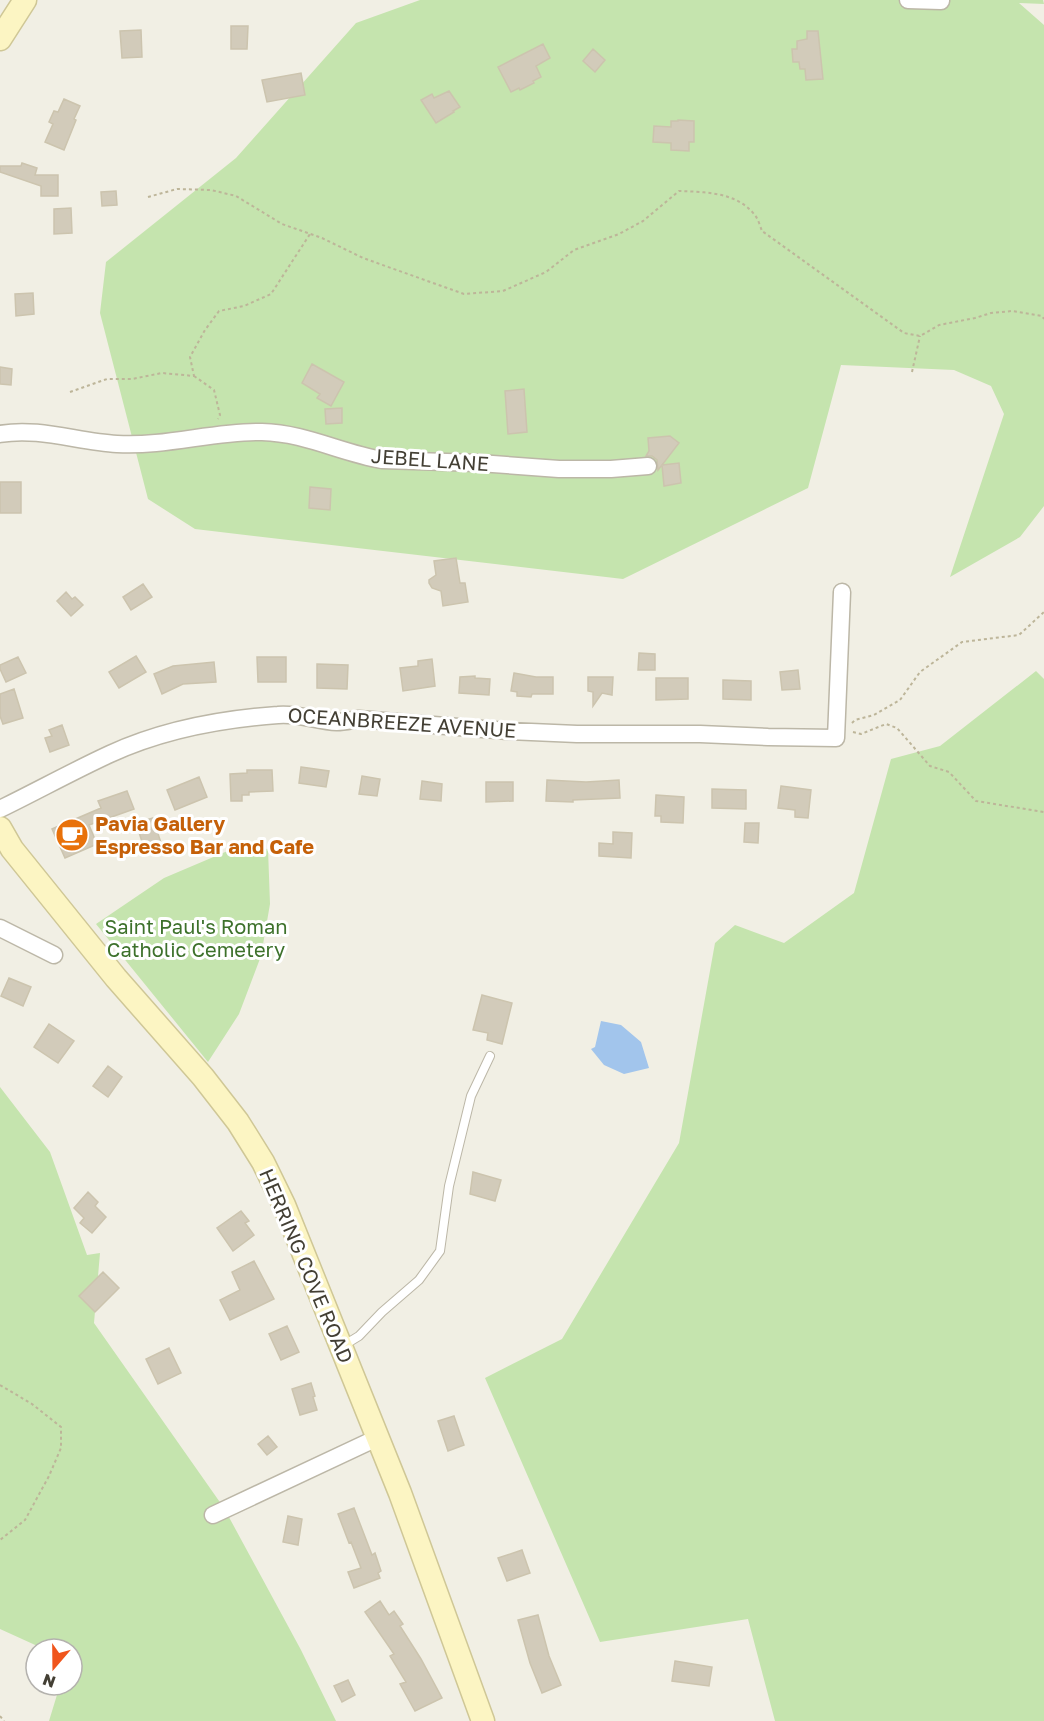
<svg xmlns="http://www.w3.org/2000/svg" width="1044" height="1721" viewBox="0 0 1044 1721" font-family="'Golos Text',sans-serif">
  <style>
    .green { fill: #c5e4ae }
    .water { fill: #a2c5ec }
    .building { fill: #d2cbba; stroke: #ccc4ae; stroke-width: 1.5 }
    .lines { fill: none; stroke-linecap: round; stroke-linejoin: round }
    .lane-casing { stroke: #bcb7a7; stroke-width: 10 }
    .street-casing { stroke: #bcb7a7; stroke-width: 19 }
    .secondary-casing { stroke: #cfc796; stroke-width: 25 }
    .path { stroke: #bdb599; stroke-width: 2; stroke-dasharray: 3 3; stroke-linecap: butt }
    .lane { stroke: #fff; stroke-width: 8 }
    .street { stroke: #fff; stroke-width: 16 }
    .secondary { stroke: #fcf5c3; stroke-width: 22 }
    .labels { text-anchor: middle; stroke-width: 6; stroke-linejoin: round; paint-order: stroke }
    .street-label { font-size: 20px; fill: #433f34; stroke: #fff }
    .food-label { font-size: 20px; font-weight: bold; fill: #c56008; stroke: #fff; text-anchor: start }
    .park-label { font-size: 20px; fill: #3d712b; stroke: #fff }
  </style>
  <rect width="100%" height="100%" fill="#f1efe4"/>
  <path class="green" d="M 420,0 L 1043,0 L 1044,4 L 1019,3 L 1044,25 L 1044,506 L 1020,537 L 950,577 L 1004,414 L 991,386 L 954,370 L 841,365 L 808,488 L 623,579 L 195,529 L 148,499 L 100,313 L 106,262 L 236,158 L 356,23 Z
    M 1036,671 L 1044,679 L 1044,1721 L 775,1721 L 748,1619 L 600,1642 L 485,1378 L 562,1339 L 679,1143 L 715,943 L 735,925 L 784,943 L 854,893 L 891,759 L 940,746 Z
    M 237,847 L 268,849 L 270,904 L 261,956 L 239,1014 L 208,1062 L 96,924 L 164,878 Z
    M 0,1087 L 50,1152 L 87,1255 L 100,1253 L 94,1323 L 224,1508 L 301,1650 L 336,1721 L 49,1721 L 60,1685 L 72,1685 L 72,1649 L 44,1649 L 0,1629 Z"/>
  <path class="water" d="M 601,1021 L 621,1025 L 641,1042 L 649,1068 L 624,1074 L 604,1065 L 591,1049 L 595,1047 Z"/>
  <path class="building" d="M 231,26 L 248,26 L 247,49 L 231,49 Z
    M 141,30 L 142,57 L 122,58 L 120,31 Z
    M 807,31 L 818,31 L 823,79 L 806,80 L 805,69 L 800,69 L 799,62 L 793,62 L 792,49 L 797,49 L 797,41 L 807,39 Z
    M 543,44 L 550,58 L 536,66 L 541,77 L 533,81 L 534,83 L 520,90 L 519,88 L 511,92 L 498,67 Z
    M 593,49 L 605,60 L 595,72 L 583,61 Z
    M 301,73 L 305,95 L 267,102 L 262,80 Z
    M 449,91 L 460,107 L 453,111 L 454,112 L 436,123 L 421,100 L 432,94 L 434,98 Z
    M 64,99 L 80,106 L 74,119 L 76,120 L 64,150 L 45,142 L 53,124 L 49,122 L 54,111 L 58,112 Z
    M 678,120 L 694,121 L 694,142 L 689,142 L 689,151 L 671,150 L 671,143 L 653,142 L 654,126 L 671,127 L 671,121 L 678,121 Z
    M 22,163 L 37,168 L 35,175 L 58,175 L 58,196 L 41,196 L 41,186 L 0,172 L 0,166 L 21,166 Z
    M 116,191 L 117,205 L 102,206 L 101,192 Z
    M 71,208 L 72,233 L 54,234 L 54,209 Z
    M 33,293 L 34,314 L 16,316 L 15,294 Z
    M 312,364 L 344,382 L 331,406 L 317,398 L 320,394 L 302,383 Z
    M 0,367 L 12,369 L 11,385 L 0,384 Z
    M 524,389 L 527,432 L 508,434 L 505,391 Z
    M 342,408 L 342,423 L 326,424 L 325,409 Z
    M 670,436 L 679,443 L 662,465 L 679,463 L 681,483 L 664,486 L 662,465 L 658,470 L 657,460 L 652,456 L 646,456 L 649,451 L 648,438 Z
    M 0,482 L 21,482 L 21,513 L 0,513 Z
    M 310,487 L 331,489 L 330,510 L 309,508 Z
    M 456,558 L 460,583 L 465,583 L 468,602 L 443,606 L 441,591 L 432,588 L 429,583 L 429,580 L 436,575 L 434,561 Z
    M 143,584 L 152,597 L 131,610 L 123,597 Z
    M 66,592 L 72,599 L 75,597 L 83,605 L 71,616 L 57,601 Z
    M 639,653 L 655,654 L 655,670 L 638,670 Z
    M 136,656 L 146,672 L 119,688 L 109,672 Z
    M 18,657 L 26,673 L 6,682 L 0,669 L 0,665 Z
    M 257,657 L 286,657 L 286,682 L 258,682 Z
    M 432,659 L 435,686 L 403,691 L 400,668 L 418,666 L 418,661 Z
    M 214,662 L 216,682 L 183,684 L 162,694 L 154,674 L 173,666 Z
    M 317,664 L 348,665 L 347,689 L 317,688 Z
    M 798,670 L 800,689 L 782,690 L 780,672 Z
    M 514,673 L 536,677 L 553,677 L 553,694 L 532,694 L 531,697 L 517,696 L 517,692 L 511,691 Z
    M 475,676 L 475,678 L 490,679 L 489,695 L 459,693 L 460,677 Z
    M 588,677 L 613,677 L 612,695 L 602,693 L 593,706 L 593,692 L 588,691 Z
    M 656,678 L 688,678 L 688,699 L 656,700 Z
    M 723,680 L 751,681 L 751,700 L 723,699 Z
    M 14,689 L 23,718 L 3,724 L 0,716 L 0,694 Z
    M 62,725 L 69,745 L 50,752 L 45,738 L 52,736 L 49,730 Z
    M 301,767 L 329,771 L 326,787 L 299,783 Z
    M 247,770 L 272,770 L 273,791 L 249,792 L 249,795 L 242,795 L 242,801 L 231,801 L 230,774 L 247,773 Z
    M 362,776 L 380,779 L 377,796 L 359,794 Z
    M 199,777 L 207,797 L 175,810 L 167,790 Z
    M 547,780 L 586,782 L 619,780 L 620,798 L 573,800 L 573,802 L 546,801 Z
    M 422,781 L 442,784 L 441,801 L 420,799 Z
    M 486,782 L 513,782 L 513,801 L 486,802 Z
    M 781,786 L 811,790 L 808,818 L 795,817 L 795,810 L 778,808 Z
    M 712,789 L 746,790 L 746,809 L 712,808 Z
    M 127,791 L 134,809 L 89,825 L 97,844 L 65,858 L 52,829 L 101,808 L 98,801 Z
    M 656,795 L 684,797 L 683,823 L 661,822 L 661,816 L 655,816 Z
    M 153,818 L 161,843 L 144,848 L 136,823 Z
    M 745,823 L 759,823 L 758,843 L 744,842 Z
    M 613,832 L 632,833 L 631,858 L 599,856 L 599,843 L 613,844 Z
    M 9,978 L 31,987 L 23,1006 L 1,996 Z
    M 482,995 L 512,1003 L 502,1044 L 487,1040 L 488,1033 L 473,1030 Z
    M 49,1024 L 74,1041 L 58,1063 L 34,1047 Z
    M 108,1066 L 122,1077 L 108,1097 L 93,1086 Z
    M 473,1172 L 501,1180 L 495,1201 L 470,1194 Z
    M 88,1192 L 98,1202 L 95,1206 L 106,1217 L 92,1233 L 80,1223 L 84,1218 L 74,1208 Z
    M 241,1211 L 249,1221 L 245,1223 L 254,1235 L 233,1251 L 217,1228 Z
    M 254,1261 L 274,1299 L 230,1320 L 220,1300 L 240,1290 L 232,1272 Z
    M 103,1272 L 119,1288 L 95,1312 L 79,1296 Z
    M 287,1326 L 299,1352 L 281,1360 L 269,1334 Z
    M 169,1348 L 181,1373 L 158,1384 L 146,1359 Z
    M 311,1383 L 315,1396 L 313,1397 L 317,1410 L 300,1415 L 292,1389 Z
    M 454,1416 L 464,1445 L 448,1451 L 438,1421 Z
    M 268,1436 L 277,1447 L 267,1455 L 258,1444 Z
    M 354,1508 L 372,1555 L 375,1553 L 381,1571 L 378,1573 L 380,1578 L 354,1588 L 348,1572 L 361,1568 L 351,1542 L 349,1543 L 338,1514 Z
    M 288,1516 L 302,1519 L 298,1545 L 283,1542 Z
    M 522,1550 L 530,1573 L 507,1581 L 498,1558 Z
    M 380,1601 L 389,1615 L 394,1611 L 403,1624 L 400,1626 L 421,1659 L 442,1698 L 415,1711 L 400,1684 L 406,1682 L 390,1656 L 394,1654 L 365,1612 Z
    M 538,1615 L 549,1656 L 561,1685 L 542,1693 L 530,1663 L 518,1620 Z
    M 675,1661 L 712,1667 L 709,1686 L 672,1681 Z
    M 348,1680 L 355,1695 L 342,1702 L 334,1686 Z"/>
  <g class="lines">
    <g class="lane-casing">
      <path id="lane" d="M 341,1347 L 359,1336 L 382,1312 L 419,1280 L 440,1251 L 449,1186 L 471,1096 L 490,1056"/>
    </g>
    <g class="street-casing">
      <path id="street" d="M 908,0 L 941,1
        M 0,434 C 39,427 78,442 117,444 C 166,447 214,431 262,432 C 305,433 341,453 382,460 L 479,463 L 559,469 L 611,469 L 648,466
        M 0,809 C 37,791 73,771 110,754 C 162,730 221,719 278,715 C 298,713 317,721 337,722 C 344,722 352,720 359,719 L 508,731 L 577,734 L 700,734 L 768,737 L 836,738 L 842,592
        M 0,928 L 54,955
        M 213,1515 L 377,1438"/>
    </g>
    <g class="secondary-casing">
      <path id="secondary" d="M 0,39 L 25,0
        M 0,828 L 12,849 L 116,978 L 203,1077 L 238,1122 L 263,1162 L 284,1205 L 400,1493 L 483,1721"/>
    </g>
    <path class="path" d="M 148,197 L 177,189 L 211,190 L 236,196 L 282,224 L 322,238 L 363,258 L 464,294 L 503,291 L 546,272 L 574,250 L 619,234 L 643,221 L 679,191 C 705,192 736,192 754,214 C 758,218 760,226 762,231 L 904,333 L 920,336 L 939,325 L 975,318 L 991,313 L 1012,311 L 1042,316 L 1044,319
      M 912,372 L 920,336
      M 194,376 L 214,390 L 220,415 L 218,419
      M 70,392 L 107,379 L 132,379 L 162,373 L 194,376 L 190,357 L 205,330 L 219,311 L 244,306 L 271,294 L 310,234
      M 852,723 L 855,720 L 874,715 L 900,700 L 920,672 L 962,642 L 1019,635 L 1044,612
      M 853,732 L 861,734 L 886,724 L 897,728 L 930,766 L 949,772 L 976,801 L 1044,812
      M 0,1385 L 32,1404 L 61,1427 L 61,1448 L 49,1476 L 25,1520 L 0,1540
      M 0,1716 L 4,1721"/>
    <use href="#lane" class="lane"/>
    <use href="#street" class="street"/>
    <use href="#secondary" class="secondary"/>
  </g>
  <defs>
    <g id="cafe-disc" transform="scale(1.725)"><circle r="9.5" fill="#e8710a" stroke="#fff"/><path d="M-5.5-4.5H6V0H3Q3 3.5 0 3.5H-2.5Q-5.5 3.5-5.5 0ZM3-3.2v2h1.7v-2ZM-6 4.5H4V6H-6Z" fill="#fff"/></g>
  </defs>
  <g fill-rule="evenodd">
    <use href="#cafe-disc" x="72" y="835"/>
  </g>
  <g class="labels">
    <g class="street-label">
      <text transform="translate(430 460) rotate(4)" y="7">JEBEL LANE</text>
      <text transform="translate(402 723) rotate(4)" y="7">OCEANBREEZE AVENUE</text>
      <text transform="translate(306 1266) rotate(67)" y="7">HERRING COVE ROAD</text>
    </g>
    <g class="food-label">
      <text x="95" y="831">Pavia Gallery<tspan x="95" dy="23">Espresso Bar and Cafe</tspan></text>
    </g>
    <g class="park-label">
      <text x="196" y="934">Saint Paul's Roman<tspan x="196" dy="23">Catholic Cemetery</tspan></text>
    </g>
  </g>
  <g transform="translate(54 1667) rotate(200)"><circle r="28" fill="#ffffff" stroke="#b4b2ae" stroke-width="1.5"/>
  <path d="M0-4.5L10 22L0 15L-10 22Z" fill="#f0551c"/>
  <text y="-9" font-size="16" font-weight="bold" text-anchor="middle" fill="#433f34">N</text>
  </g>
</svg>
